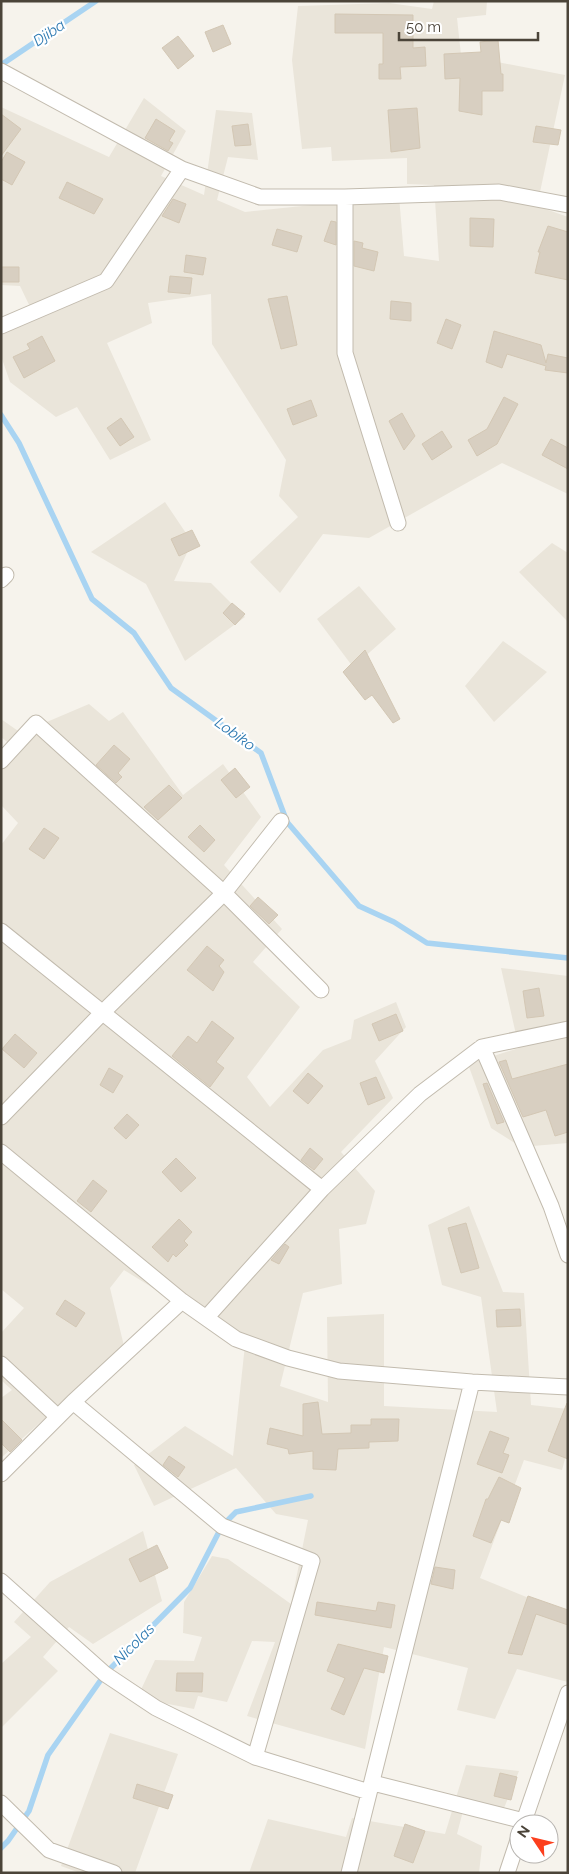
<svg xmlns="http://www.w3.org/2000/svg" width="569" height="1874" viewBox="0 0 569 1874" font-family="Raleway,sans-serif">
  <style>
    .residential { fill: #eae5da }
    .lines { fill: none; stroke-linecap: round; stroke-linejoin: round }
    .stream { stroke: #a9d4f2; stroke-width: 5.5 }
    .building { fill: #d8cfc1; stroke: #d3c7b4 }
    .street-casing { stroke: #c2bbae; stroke-width: 17 }
    .street { stroke: #fff; stroke-width: 15 }
    .labels { text-anchor: middle; stroke-width: 4.5; stroke-linejoin: round; paint-order: stroke }
    .water-label { font-size: 15px; font-style: italic; fill: #2e7ab2; stroke: #fff }
  </style>
  <rect width="100%" height="100%" fill="#f6f3ec"/>
  <path class="residential" d="M 434,1 L 487,1 L 486,15 L 457,18 L 461,55 L 565,75 L 537,206 L 568,217 L 568,494 L 502,463 L 369,538 L 323,534 L 280,593 L 250,562 L 298,517 L 279,496 L 286,460 L 212,344 L 211,294 L 148,303 L 152,323 L 107,343 L 151,440 L 110,460 L 77,407 L 56,417 L 10,382 L 1,356 L 1,327 L 33,313 L 20,286 L 1,285 L 1,107 L 109,157 L 144,98 L 186,131 L 161,176 L 204,195 L 216,110 L 252,113 L 258,160 L 228,157 L 217,200 L 245,212 L 399,196 L 404,256 L 439,261 L 434,185 L 407,184 L 407,158 L 332,161 L 331,147 L 302,149 L 292,60 L 298,6 L 389,3 L 432,9 Z
    M 165,502 L 192,542 L 174,581 L 211,583 L 245,617 L 185,661 L 146,584 L 91,552 Z
    M 552,543 L 568,553 L 568,622 L 519,572 Z
    M 359,586 L 396,629 L 353,667 L 317,619 Z
    M 503,641 L 547,672 L 494,722 L 465,686 Z
    M 89,704 L 109,721 L 123,712 L 183,795 L 223,764 L 261,817 L 224,865 L 282,929 L 253,962 L 300,1007 L 247,1077 L 270,1107 L 323,1050 L 351,1039 L 354,1020 L 396,1002 L 406,1027 L 375,1061 L 393,1098 L 341,1152 L 375,1191 L 366,1224 L 339,1229 L 342,1284 L 303,1293 L 280,1386 L 328,1402 L 327,1317 L 384,1314 L 384,1406 L 497,1412 L 481,1297 L 442,1285 L 428,1225 L 469,1206 L 503,1292 L 524,1293 L 531,1405 L 568,1409 L 568,1448 L 562,1470 L 524,1460 L 480,1578 L 568,1614 L 568,1682 L 517,1669 L 495,1719 L 457,1710 L 468,1668 L 384,1647 L 365,1749 L 247,1716 L 275,1642 L 252,1641 L 227,1702 L 198,1696 L 194,1709 L 137,1698 L 155,1660 L 194,1661 L 202,1637 L 183,1633 L 184,1602 L 212,1556 L 228,1559 L 291,1604 L 308,1520 L 276,1514 L 236,1468 L 154,1506 L 134,1465 L 185,1426 L 233,1456 L 245,1345 L 124,1270 L 110,1288 L 124,1346 L 1,1458 L 1,1398 L 12,1390 L 1,1380 L 1,1333 L 24,1308 L 1,1289 L 1,845 L 18,823 L 1,805 L 1,766 L 17,750 L 1,737 L 1,719 L 21,733 Z
    M 501,968 L 568,976 L 568,1143 L 521,1147 L 491,1128 L 468,1064 L 519,1048 Z
    M 143,1531 L 162,1601 L 93,1644 L 69,1627 L 43,1657 L 58,1671 L 1,1728 L 1,1664 L 31,1637 L 14,1622 L 50,1582 Z
    M 110,1733 L 178,1754 L 135,1873 L 80,1873 L 61,1866 Z
    M 466,1765 L 519,1771 L 498,1823 L 463,1811 L 457,1834 L 482,1846 L 479,1873 L 249,1873 L 268,1819 L 346,1837 L 352,1818 L 445,1834 Z"/>
  <g class="lines">
    <path class="stream" d="M 1,65 L 96,1
      M 1,415 L 19,443 L 92,599 L 134,633 L 171,688 L 261,753 L 287,822 L 359,906 L 394,922 L 427,943 L 568,958
      M 1,1848 L 8,1841 L 29,1811 L 48,1755 L 105,1674 L 190,1588 L 222,1526 L 236,1512 L 311,1496"/>
  </g>
  <path class="building" d="M 335,14 L 413,15 L 413,48 L 425,47 L 426,66 L 400,67 L 401,79 L 379,79 L 379,64 L 383,64 L 383,33 L 335,33 Z
    M 223,25 L 231,44 L 213,52 L 205,32 Z
    M 178,36 L 194,56 L 178,69 L 162,48 Z
    M 498,40 L 501,74 L 503,74 L 503,91 L 482,91 L 482,115 L 459,111 L 460,78 L 445,79 L 444,54 L 481,52 L 480,42 Z
    M 417,108 L 420,148 L 391,152 L 388,110 Z
    M 1,114 L 21,129 L 1,156 Z
    M 156,119 L 175,131 L 169,141 L 173,143 L 168,151 L 145,138 Z
    M 248,124 L 251,145 L 235,146 L 232,126 Z
    M 536,126 L 561,130 L 558,145 L 533,142 Z
    M 7,152 L 25,162 L 12,185 L 1,179 L 1,162 Z
    M 67,182 L 103,199 L 94,214 L 59,198 Z
    M 173,199 L 186,204 L 179,223 L 162,216 Z
    M 470,218 L 494,219 L 493,247 L 470,246 Z
    M 331,221 L 336,222 L 336,245 L 324,241 Z
    M 548,226 L 568,232 L 568,280 L 535,273 L 540,252 L 538,252 Z
    M 277,229 L 302,236 L 297,252 L 272,245 Z
    M 354,241 L 363,243 L 362,248 L 378,252 L 374,271 L 354,266 Z
    M 186,255 L 206,258 L 203,275 L 184,272 Z
    M 1,267 L 19,267 L 19,282 L 1,282 Z
    M 170,276 L 192,278 L 190,294 L 168,292 Z
    M 287,296 L 297,345 L 281,349 L 268,299 Z
    M 391,301 L 411,303 L 411,321 L 390,319 Z
    M 446,319 L 461,325 L 452,349 L 437,343 Z
    M 494,331 L 541,345 L 546,363 L 548,354 L 568,358 L 568,373 L 545,370 L 546,366 L 507,354 L 502,368 L 486,362 Z
    M 42,336 L 55,361 L 24,378 L 13,357 L 30,349 L 27,344 Z
    M 504,397 L 518,404 L 497,444 L 477,456 L 468,440 L 487,429 Z
    M 311,400 L 317,416 L 293,425 L 287,409 Z
    M 402,413 L 415,436 L 404,450 L 389,421 Z
    M 121,418 L 134,437 L 120,446 L 107,428 Z
    M 442,431 L 452,447 L 432,460 L 422,444 Z
    M 551,439 L 568,448 L 568,469 L 542,455 Z
    M 192,530 L 200,546 L 179,556 L 171,539 Z
    M 232,603 L 245,614 L 235,625 L 223,613 Z
    M 365,650 L 400,719 L 393,723 L 372,695 L 365,700 L 343,672 Z
    M 114,745 L 130,759 L 118,773 L 122,777 L 116,783 L 96,765 Z
    M 235,768 L 250,787 L 236,798 L 221,780 Z
    M 169,785 L 182,798 L 158,820 L 144,807 Z
    M 200,825 L 215,840 L 204,852 L 188,837 Z
    M 44,828 L 59,838 L 44,859 L 29,849 Z
    M 258,897 L 278,915 L 269,924 L 250,906 Z
    M 207,946 L 224,960 L 219,966 L 224,972 L 213,991 L 187,970 Z
    M 539,988 L 544,1016 L 527,1018 L 523,991 Z
    M 396,1014 L 403,1031 L 379,1041 L 372,1024 Z
    M 212,1021 L 234,1038 L 216,1062 L 224,1068 L 210,1087 L 172,1056 L 188,1036 L 197,1043 Z
    M 15,1034 L 37,1053 L 24,1068 L 2,1049 Z
    M 506,1060 L 512,1079 L 568,1064 L 568,1132 L 555,1136 L 546,1110 L 523,1117 L 499,1062 Z
    M 109,1068 L 123,1076 L 113,1093 L 100,1085 Z
    M 308,1073 L 323,1086 L 308,1104 L 293,1091 Z
    M 376,1077 L 385,1098 L 368,1105 L 360,1083 Z
    M 487,1083 L 504,1122 L 497,1124 L 483,1084 Z
    M 127,1114 L 139,1125 L 126,1139 L 114,1128 Z
    M 310,1148 L 323,1159 L 314,1170 L 301,1160 Z
    M 176,1158 L 196,1178 L 181,1192 L 162,1172 Z
    M 93,1180 L 107,1191 L 91,1212 L 77,1201 Z
    M 179,1219 L 192,1232 L 184,1241 L 188,1245 L 176,1257 L 173,1254 L 168,1262 L 152,1247 Z
    M 466,1223 L 479,1268 L 461,1273 L 448,1228 Z
    M 285,1244 L 289,1247 L 279,1264 L 271,1260 Z
    M 65,1300 L 85,1313 L 76,1327 L 56,1314 Z
    M 520,1309 L 521,1326 L 497,1327 L 496,1310 Z
    M 318,1402 L 322,1434 L 351,1433 L 351,1425 L 371,1425 L 371,1419 L 399,1419 L 398,1441 L 369,1442 L 369,1448 L 338,1449 L 336,1470 L 313,1469 L 313,1451 L 289,1454 L 288,1449 L 267,1444 L 270,1428 L 303,1436 L 303,1404 Z
    M 567,1403 L 568,1403 L 568,1459 L 548,1451 Z
    M 1,1419 L 22,1440 L 10,1452 L 1,1443 Z
    M 490,1431 L 509,1438 L 503,1453 L 509,1455 L 502,1473 L 477,1464 Z
    M 169,1456 L 185,1467 L 178,1477 L 163,1465 Z
    M 499,1477 L 521,1488 L 509,1523 L 501,1520 L 491,1543 L 473,1536 L 486,1499 L 488,1499 Z
    M 157,1545 L 168,1568 L 140,1582 L 129,1559 Z
    M 435,1567 L 455,1570 L 453,1589 L 431,1584 Z
    M 528,1596 L 568,1610 L 568,1625 L 536,1614 L 522,1655 L 508,1653 Z
    M 317,1602 L 376,1611 L 378,1602 L 395,1605 L 391,1628 L 315,1615 Z
    M 338,1644 L 388,1656 L 384,1673 L 364,1668 L 344,1715 L 331,1709 L 345,1678 L 327,1671 Z
    M 177,1673 L 203,1673 L 202,1692 L 176,1691 Z
    M 500,1773 L 517,1777 L 511,1800 L 494,1796 Z
    M 137,1784 L 173,1795 L 168,1809 L 133,1798 Z
    M 405,1824 L 425,1831 L 413,1863 L 394,1856 Z"/>
  <g class="lines">
    <g class="street-casing">
      <path id="street" d="M 1,71 L 182,169 L 260,197 L 345,197 L 499,192 L 568,205
        M 345,197 L 345,353 L 398,523
        M 1,326 L 106,281 L 182,169
        M 1,580 L 6,575
        M 1,761 L 36,723 L 224,893 L 321,990
        M 1,931 L 322,1189
        M 482,1047 L 551,1206 L 568,1255
        M 1,1117 L 102,1013 L 224,893 L 281,821
        M 1,1152 L 182,1301 L 236,1339 L 288,1358 L 339,1371 L 472,1382 L 568,1387
        M 206,1318 L 322,1189 L 420,1094 L 482,1047 L 568,1029
        M 1,1364 L 58,1417
        M 73,1402 L 222,1526 L 312,1561 L 255,1757
        M 1,1474 L 73,1402 L 182,1301
        M 1,1581 L 105,1674 L 156,1708 L 255,1757 L 369,1792
        M 373,1783 L 524,1821
        M 1,1803 L 49,1850 L 114,1873
        M 523,1824 L 568,1693
        M 349,1873 L 472,1382
        M 507,1873 L 519,1837"/>
    </g>
    <use href="#street" class="street"/>
  </g>
  <g class="labels">
    <g class="water-label">
      <text transform="translate(49 33) rotate(-34)" y="5">Djiba</text>
      <text transform="translate(235 734) rotate(36)" y="5">Lobiko</text>
      <text transform="translate(134 1644) rotate(-45)" y="5">Nicolas</text>
    </g>
  </g>
  <rect width="569" height="1874" fill="none" stroke="#4b4439" stroke-width="5"/>
  <g transform="translate(534 1839) rotate(305)"><circle r="24" fill="#ffffff" stroke="#b7b4b0"/>
  <path d="M0-4L9 19L0 12L-9 19Z" fill="#fc3f1d"/>
  <text y="-8" font-size="14" font-weight="bold" text-anchor="middle" fill="#4b4439">N</text>
  </g>
  <path d="M399 32v8h139v-8" fill="none" stroke="#4b4439" stroke-width="2.5"/>
  <text x="406" y="32" font-size="15" fill="#4b4439" stroke="#ffffff" stroke-width="4" paint-order="stroke">50 m</text>
</svg>
